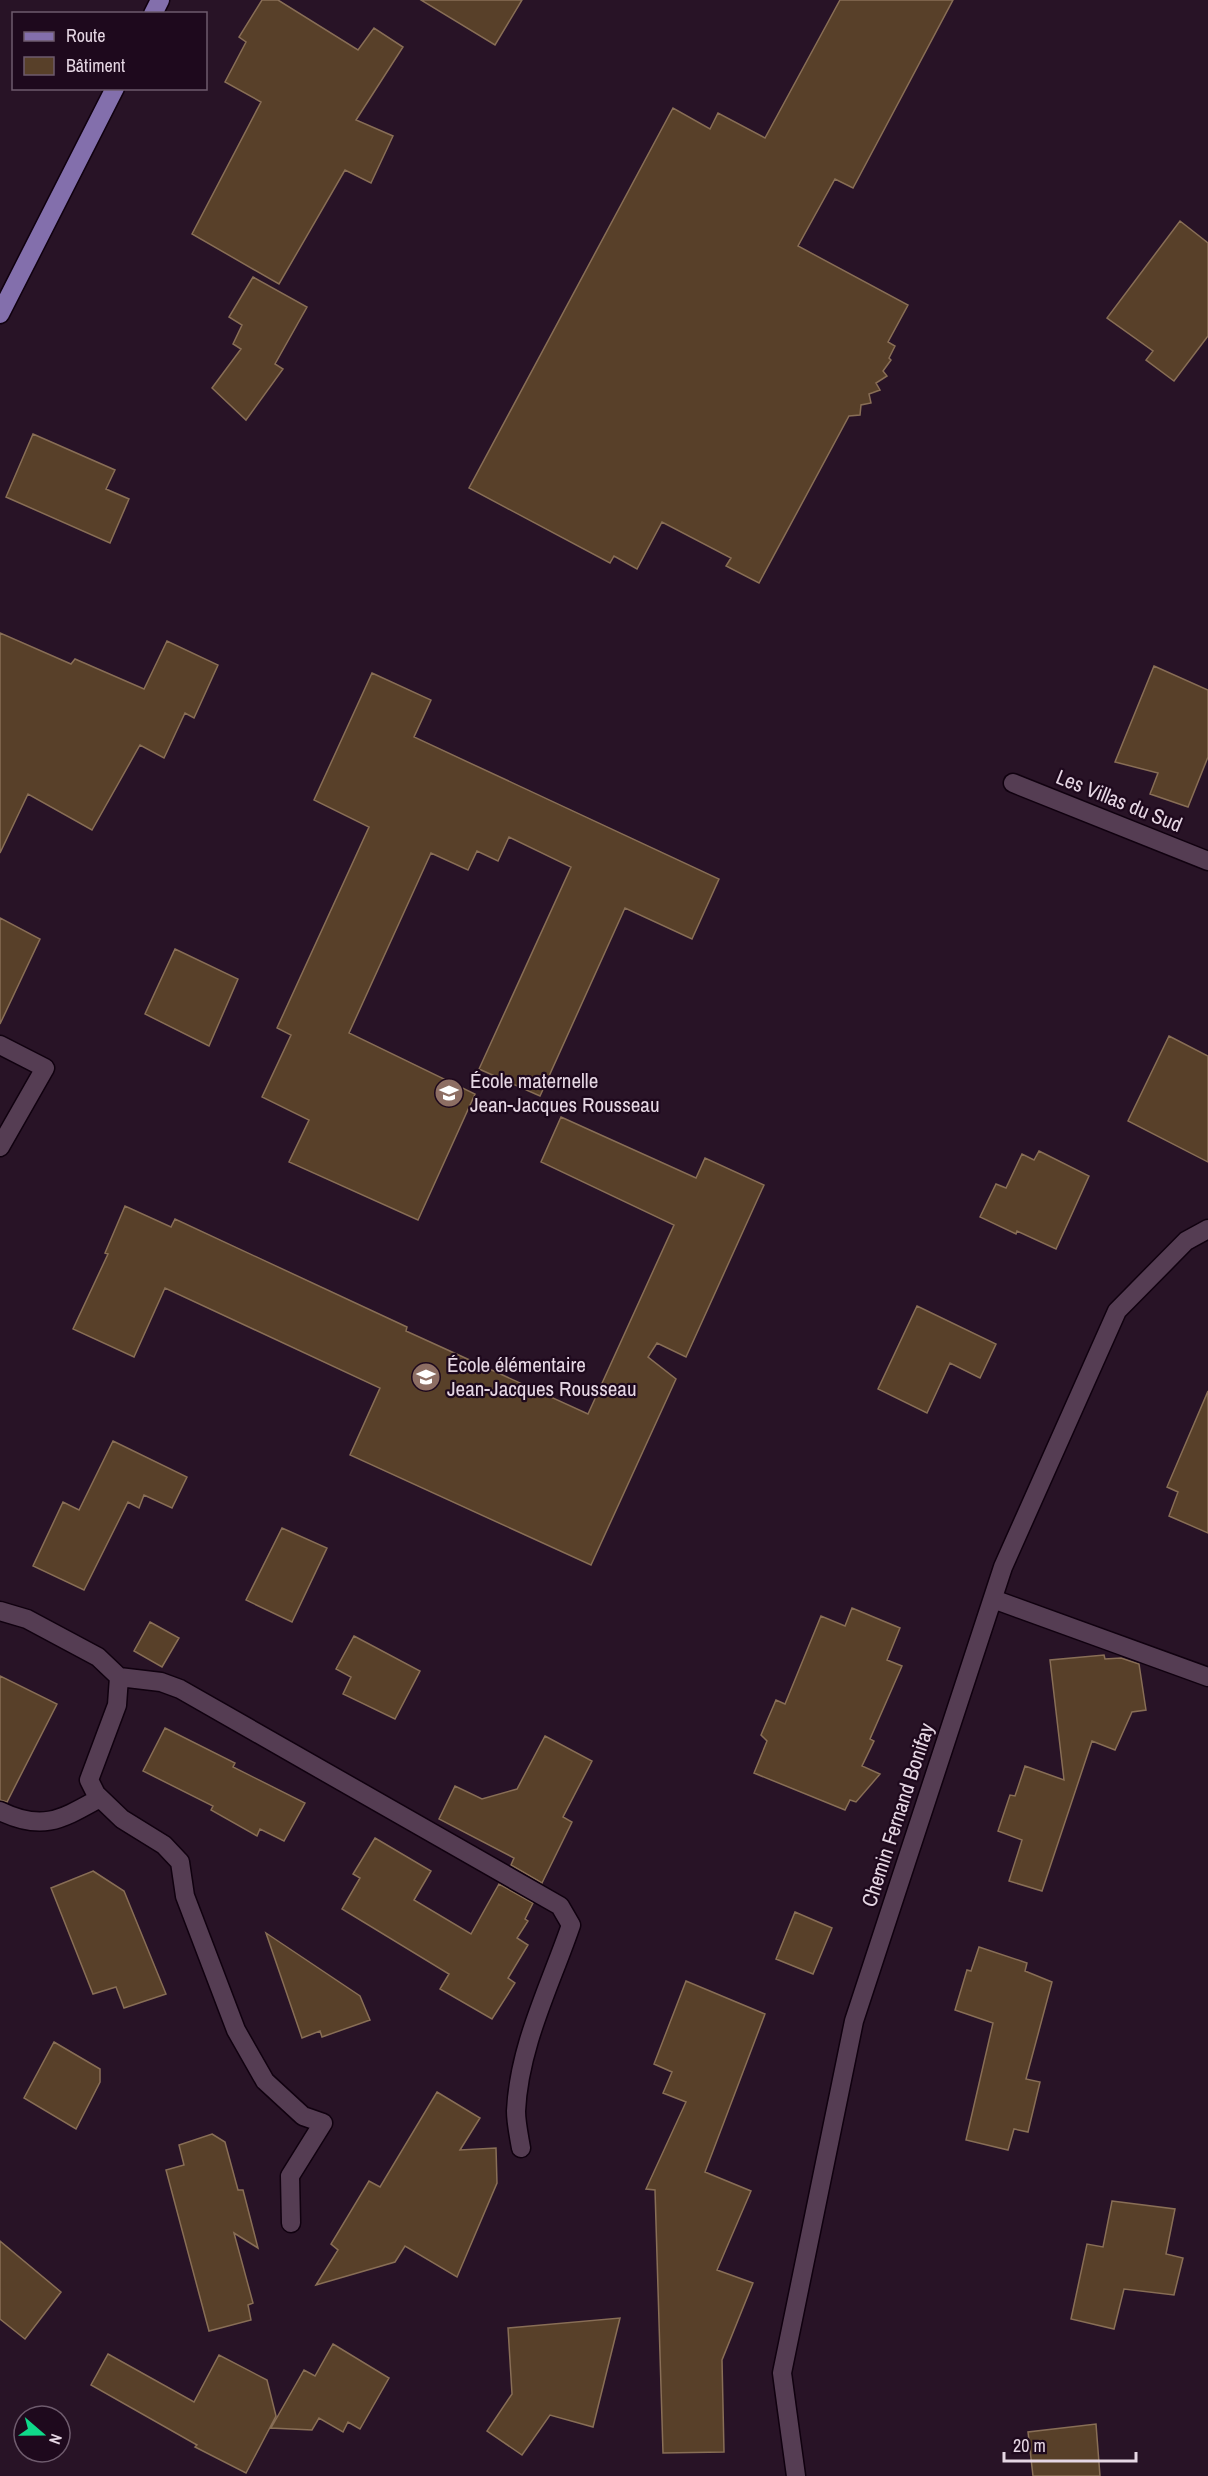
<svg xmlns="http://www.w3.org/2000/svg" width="1208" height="2476" viewBox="0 0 1208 2476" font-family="'Archivo Narrow',sans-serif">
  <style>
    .building { fill: #584029; stroke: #886e56; stroke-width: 1.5 }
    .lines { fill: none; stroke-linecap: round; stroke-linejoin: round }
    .minor-casing { stroke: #10010f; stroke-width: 21 }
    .major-casing { stroke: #10010f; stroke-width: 21 }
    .minor { stroke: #553d53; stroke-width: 18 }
    .major { stroke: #836fac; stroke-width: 18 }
    .labels { text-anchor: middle; stroke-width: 4.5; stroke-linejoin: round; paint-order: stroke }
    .street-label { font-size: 21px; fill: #e6d7e4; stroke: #1e091d }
    .poi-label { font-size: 21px; fill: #e6d7e4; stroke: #1e091d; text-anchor: start }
  </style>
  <rect width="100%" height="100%" fill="#281326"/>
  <path class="building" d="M 262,0 L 278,0 L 358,50 L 374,28 L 403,47 L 356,120 L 393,136 L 371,183 L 345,170 L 279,284 L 192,234 L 261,102 L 225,82 L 246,42 L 239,37 Z
    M 421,0 L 522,0 L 495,45 Z
    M 840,0 L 953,0 L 853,188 L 835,179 L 798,246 L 908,305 L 888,342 L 895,346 L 889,358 L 891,360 L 883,371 L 887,376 L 876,383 L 880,390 L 869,394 L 871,403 L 861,405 L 860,415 L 849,416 L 759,583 L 726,566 L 731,558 L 662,522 L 637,569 L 614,556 L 610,563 L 469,488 L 673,108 L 710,129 L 718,113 L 765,138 Z
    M 1180,221 L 1208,243 L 1208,336 L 1174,381 L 1146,360 L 1153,351 L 1107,318 Z
    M 253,277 L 307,307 L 275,364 L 283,369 L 246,420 L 212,388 L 241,349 L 233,344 L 242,325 L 229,317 Z
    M 33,434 L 115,470 L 106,489 L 129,499 L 110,543 L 6,497 Z
    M 0,633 L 71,664 L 75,659 L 144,689 L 167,641 L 218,665 L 194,718 L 185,713 L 164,758 L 140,745 L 92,830 L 28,794 L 0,853 Z
    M 1154,666 L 1208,690 L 1208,757 L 1188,807 L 1150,794 L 1158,773 L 1115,762 Z
    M 372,673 L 431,700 L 414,737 L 719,879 L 692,939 L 625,908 L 540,1096 L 479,1069 L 571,867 L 509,837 L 498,861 L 477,851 L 468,870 L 431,853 L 349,1033 L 475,1094 L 418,1220 L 289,1162 L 309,1120 L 262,1097 L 291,1035 L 277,1028 L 369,827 L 314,800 Z
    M 0,918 L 40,939 L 0,1024 Z
    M 175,949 L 238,979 L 209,1046 L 145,1014 Z
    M 1169,1036 L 1208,1056 L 1208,1162 L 1128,1121 Z
    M 561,1117 L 696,1178 L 705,1158 L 764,1185 L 686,1357 L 657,1343 L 648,1357 L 676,1379 L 591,1565 L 350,1455 L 380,1388 L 165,1288 L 134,1357 L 73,1329 L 108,1254 L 105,1253 L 125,1206 L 171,1227 L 175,1219 L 407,1327 L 406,1331 L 588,1414 L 674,1225 L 541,1162 Z
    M 1039,1151 L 1089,1176 L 1056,1249 L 1017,1231 L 1016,1234 L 980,1217 L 996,1184 L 1006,1188 L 1022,1154 L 1034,1160 Z
    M 917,1306 L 996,1344 L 980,1378 L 950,1363 L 927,1413 L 878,1389 Z
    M 1208,1391 L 1208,1533 L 1169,1516 L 1178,1492 L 1167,1487 Z
    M 113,1441 L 187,1477 L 172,1508 L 144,1495 L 139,1508 L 128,1502 L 84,1590 L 33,1566 L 63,1502 L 79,1510 Z
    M 282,1528 L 327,1548 L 292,1622 L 246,1600 Z
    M 852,1608 L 900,1628 L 887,1660 L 902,1666 L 870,1739 L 874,1741 L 862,1766 L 880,1774 L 856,1802 L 850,1800 L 845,1810 L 754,1773 L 767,1741 L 761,1735 L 776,1700 L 785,1704 L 821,1616 L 845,1626 Z
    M 150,1622 L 179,1638 L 162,1667 L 134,1651 Z
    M 354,1636 L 420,1671 L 395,1719 L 343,1694 L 351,1677 L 336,1669 Z
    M 1104,1655 L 1105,1659 L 1121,1658 L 1139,1664 L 1146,1710 L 1132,1712 L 1115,1750 L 1092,1741 L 1042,1891 L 1009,1881 L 1022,1840 L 998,1831 L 1010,1795 L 1015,1796 L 1025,1766 L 1064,1780 L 1050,1660 Z
    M 0,1676 L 57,1704 L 7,1802 L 0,1800 Z
    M 165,1728 L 235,1763 L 233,1767 L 305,1803 L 284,1841 L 260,1829 L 257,1836 L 211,1810 L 213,1806 L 143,1771 Z
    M 545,1736 L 592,1761 L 563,1817 L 572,1822 L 542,1883 L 511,1865 L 514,1858 L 439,1819 L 455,1786 L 482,1799 L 517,1789 Z
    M 375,1838 L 431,1871 L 414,1900 L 471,1934 L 499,1884 L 533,1903 L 525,1919 L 528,1921 L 517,1938 L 528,1945 L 508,1978 L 515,1983 L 492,2019 L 440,1989 L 449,1974 L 342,1909 L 360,1878 L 353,1874 Z
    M 93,1871 L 124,1891 L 166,1994 L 124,2008 L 116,1987 L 93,1994 L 51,1888 Z
    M 795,1912 L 832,1928 L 813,1974 L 776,1959 Z
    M 266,1933 L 360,1996 L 370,2020 L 322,2037 L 320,2031 L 302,2038 Z
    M 979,1947 L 1027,1963 L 1025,1971 L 1052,1982 L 1026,2079 L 1040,2082 L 1028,2132 L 1014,2129 L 1008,2150 L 966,2140 L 993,2023 L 955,2010 L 967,1970 L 971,1971 Z
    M 686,1981 L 765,2014 L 705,2172 L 751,2191 L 717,2270 L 753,2283 L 722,2360 L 724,2452 L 663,2453 L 655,2190 L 646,2189 L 686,2102 L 663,2093 L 672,2072 L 654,2064 Z
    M 54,2042 L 100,2069 L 100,2082 L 76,2129 L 24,2098 Z
    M 437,2092 L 480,2118 L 460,2150 L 496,2148 L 497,2183 L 457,2277 L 405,2246 L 395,2262 L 316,2285 L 338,2250 L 331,2244 L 369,2181 L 380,2187 Z
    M 212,2134 L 225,2142 L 238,2190 L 243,2190 L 258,2248 L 234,2233 L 253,2303 L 248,2305 L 251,2320 L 209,2331 L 166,2170 L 184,2165 L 179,2145 Z
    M 1112,2201 L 1175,2209 L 1166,2254 L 1183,2258 L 1174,2295 L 1124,2289 L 1114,2329 L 1071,2319 L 1087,2244 L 1103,2247 Z
    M 0,2241 L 61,2292 L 25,2339 L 0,2319 Z
    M 620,2318 L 593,2427 L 550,2415 L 522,2455 L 487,2431 L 512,2394 L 508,2328 Z
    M 333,2344 L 389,2378 L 360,2429 L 348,2422 L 343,2432 L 319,2418 L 312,2430 L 271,2428 L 304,2370 L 315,2376 Z
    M 108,2354 L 194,2402 L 219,2355 L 267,2380 L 276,2416 L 246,2473 L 195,2447 L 197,2445 L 91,2385 Z
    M 1096,2424 L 1100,2476 L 1033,2476 L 1028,2432 Z"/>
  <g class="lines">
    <g class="minor-casing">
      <path id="minor" d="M 1013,783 L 1208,861
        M 0,1045 L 45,1068 L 0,1147
        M 993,1599 L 1208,1677
        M 0,1611 L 27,1619 L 98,1657 L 119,1677 L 117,1705 L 89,1780 L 96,1794 L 122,1819 L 164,1845 L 180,1862 L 185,1896 L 236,2030 L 265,2081 L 303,2116 L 323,2123 L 290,2176 L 291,2223
        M 119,1677 L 161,1682 L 180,1689 L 560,1906 L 571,1925 C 550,1986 519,2046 516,2111 C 516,2123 519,2136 521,2148
        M 0,1811 C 43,1832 62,1819 100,1798
        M 796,2476 L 782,2373 L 854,2021 L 1003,1567 L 1117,1311 L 1186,1241 L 1208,1229"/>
    </g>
    <g class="major-casing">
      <path id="major" d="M 153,14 L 160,0
        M 0,314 L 115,88"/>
    </g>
    <use href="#minor" class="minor"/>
    <use href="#major" class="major"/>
  </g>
  <defs>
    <g id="school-disc" transform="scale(1.5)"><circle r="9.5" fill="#8d6e63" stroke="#1e091d"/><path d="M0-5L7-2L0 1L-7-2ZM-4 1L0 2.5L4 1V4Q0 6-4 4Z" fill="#fff"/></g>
  </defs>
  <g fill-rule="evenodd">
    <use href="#school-disc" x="449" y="1093"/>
    <use href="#school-disc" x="426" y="1377"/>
  </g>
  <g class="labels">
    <g class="street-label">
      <text transform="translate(1119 801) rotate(22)" y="7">Les Villas du Sud</text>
      <text transform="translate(898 1815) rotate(-72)" y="7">Chemin Fernand Bonifay</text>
    </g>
    <g class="poi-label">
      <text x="470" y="1088">École maternelle<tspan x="470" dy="24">Jean-Jacques Rousseau</tspan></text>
      <text x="447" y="1372">École élémentaire<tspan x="447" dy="24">Jean-Jacques Rousseau</tspan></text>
    </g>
  </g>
  <rect x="12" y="12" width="195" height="78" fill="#1e091d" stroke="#6e5b6d" stroke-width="1.5"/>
  <rect x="24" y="32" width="30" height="9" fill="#836fac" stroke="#6e5b6d" stroke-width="1.5"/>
  <text x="66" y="42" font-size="18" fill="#e6d7e4">Route</text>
  <rect x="24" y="57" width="30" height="18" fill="#584029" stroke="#6e5b6d" stroke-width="1.5"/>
  <text x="66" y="72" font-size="18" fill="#e6d7e4">Bâtiment</text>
  <g transform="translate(42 2434) rotate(110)"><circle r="28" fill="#1e091d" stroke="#6e5b6d" stroke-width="1.5"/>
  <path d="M0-4.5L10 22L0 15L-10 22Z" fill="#10d98a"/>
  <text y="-9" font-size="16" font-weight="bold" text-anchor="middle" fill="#e6d7e4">N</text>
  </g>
  <path d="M1004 2452v9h132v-9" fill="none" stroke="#e6d7e4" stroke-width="3"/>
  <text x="1013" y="2452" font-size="18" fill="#e6d7e4" stroke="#1e091d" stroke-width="4.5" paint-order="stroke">20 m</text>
</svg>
